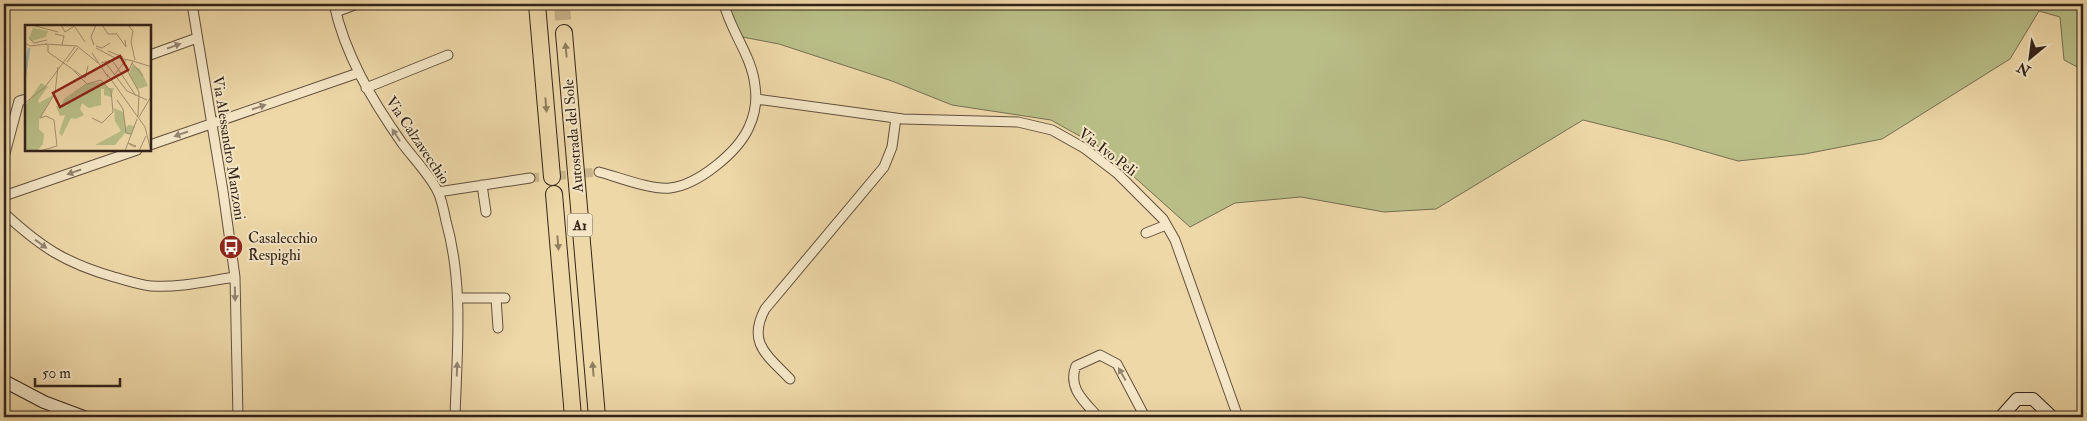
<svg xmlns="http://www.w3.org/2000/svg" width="2087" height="421" viewBox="0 0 2087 421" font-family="'IM FELL Double Pica',serif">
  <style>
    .green { fill: #b9be87; stroke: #767050 }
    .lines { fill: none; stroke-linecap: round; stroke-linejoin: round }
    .street-tunnel { stroke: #c9b48b; stroke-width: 9; stroke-dasharray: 9 4.5; stroke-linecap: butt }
    .highway-tunnel { stroke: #c9b48b; stroke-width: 16; stroke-dasharray: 16 8; stroke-linecap: butt }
    .street-casing { stroke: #62503d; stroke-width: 11 }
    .secondary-casing { stroke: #332319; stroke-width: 14 }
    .highway-casing { stroke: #332319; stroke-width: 18 }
    .street { stroke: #f4e6c6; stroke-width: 9 }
    .secondary { stroke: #f4e6c6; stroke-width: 12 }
    .highway { stroke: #eed8a8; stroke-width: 16 }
    .oneway { fill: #948470 }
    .oneway2 { fill: #907e60 }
    .labels { text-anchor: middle; stroke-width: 4; stroke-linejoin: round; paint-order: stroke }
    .shield { fill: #f4e6c6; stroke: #6d5e4d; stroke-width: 1 }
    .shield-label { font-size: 14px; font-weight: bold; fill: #332319 }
    .street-label { font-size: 15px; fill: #332319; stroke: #f4e6c6 }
    .poi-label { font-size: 15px; fill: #332319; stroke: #f4e6c6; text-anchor: start }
    .inset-river { fill: none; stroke: #9bb9af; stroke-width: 2.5 }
    .inset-road { fill: none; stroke: #a3906f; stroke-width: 1 }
    .view { fill: #8f2418; fill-opacity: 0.15; stroke: #8f2418; stroke-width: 2.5 }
    .inset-edge { fill: none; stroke: #332319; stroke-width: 2.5 }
  </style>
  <rect width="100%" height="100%" fill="#eed8a8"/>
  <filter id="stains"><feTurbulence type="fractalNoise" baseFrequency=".004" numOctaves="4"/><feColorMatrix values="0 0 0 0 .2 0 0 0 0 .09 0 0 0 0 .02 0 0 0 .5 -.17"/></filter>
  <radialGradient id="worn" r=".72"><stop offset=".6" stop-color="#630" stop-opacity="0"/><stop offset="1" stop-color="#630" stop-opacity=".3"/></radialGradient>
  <path class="green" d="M 724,4 L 2083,4 L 2083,70 L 2064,60 L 2060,17 L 2039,11 L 2010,59 L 1882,139 L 1805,154 L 1738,161 L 1668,141 L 1583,120 L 1436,209 L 1384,212 L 1301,197 L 1235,203 L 1190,227 L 1103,149 L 1051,120 L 952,105 L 892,81 L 779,44 L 737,36 Z"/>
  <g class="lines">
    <path class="street-tunnel" d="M 530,178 L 599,172"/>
    <path class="highway-tunnel" d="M 562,4 L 564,33"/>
    <g class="street-casing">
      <path id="street" d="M 192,4 L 223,191 L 235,277 L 238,417
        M 334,4 C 345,55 372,100 402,143 C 413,158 430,175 438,192 C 442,200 444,212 446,221 C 464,285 457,351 455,417
        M 336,12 L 357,4
        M 150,55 L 197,38
        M 366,88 L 448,55
        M 756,99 L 903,119 L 1018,122 L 1052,130 L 1084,148 L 1118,174 L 1163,219 L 1175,240 L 1238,417
        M 150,145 L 358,73
        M 4,157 L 19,101 L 26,99
        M 599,172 C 619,177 650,190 670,188 C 698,185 738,152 749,127 C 755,114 757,99 755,86 C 752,56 731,32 724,4
        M 482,185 L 486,212
        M 438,192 L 530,178
        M 4,196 L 137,150
        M 4,213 C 41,247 65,263 114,277 C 126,280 139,285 151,286 C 179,288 208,281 235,277
        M 1146,233 L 1166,225
        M 459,298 L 505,298
        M 496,298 L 498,328
        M 790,379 C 767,355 747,343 765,309 L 884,167 L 892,147 L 896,118
        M 1098,417 C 1085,402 1067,388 1076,366 L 1100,355 L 1117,364 L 1145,417"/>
    </g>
    <g class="secondary-casing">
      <path id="secondary" d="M 4,381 L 44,402 L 84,417
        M 2001,417 L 2017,399 L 2033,399 L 2052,417"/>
    </g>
    <g class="highway-casing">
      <path id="highway" d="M 537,4 L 552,177
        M 564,33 L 597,417
        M 554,194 L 573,417"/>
    </g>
    <use href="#street" class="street"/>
    <use href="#secondary" class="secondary"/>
    <use href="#highway" class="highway"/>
  </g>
  <defs><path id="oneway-solid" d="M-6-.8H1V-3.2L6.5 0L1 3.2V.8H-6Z" transform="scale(1.25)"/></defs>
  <g class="oneway">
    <use href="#oneway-solid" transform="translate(174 46) rotate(-20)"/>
    <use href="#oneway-solid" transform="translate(259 107) rotate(-19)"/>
    <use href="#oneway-solid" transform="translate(181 134) rotate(161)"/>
    <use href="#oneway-solid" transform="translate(396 135) rotate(-123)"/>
    <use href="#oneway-solid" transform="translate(74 172) rotate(161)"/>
    <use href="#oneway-solid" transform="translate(41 244) rotate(36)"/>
    <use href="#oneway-solid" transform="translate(235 294) rotate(89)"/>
    <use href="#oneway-solid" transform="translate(457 369) rotate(-88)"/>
    <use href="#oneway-solid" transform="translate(1122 374) rotate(-119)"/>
  </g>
  <g class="oneway2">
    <use href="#oneway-solid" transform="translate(566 50) rotate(-95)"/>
    <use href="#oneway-solid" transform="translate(546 105) rotate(85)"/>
    <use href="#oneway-solid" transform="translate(558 243) rotate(85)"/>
    <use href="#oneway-solid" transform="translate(593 369) rotate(-95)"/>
  </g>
  <defs>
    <g id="bus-disc" transform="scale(1.25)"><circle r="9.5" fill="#8f2418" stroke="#f4e6c6"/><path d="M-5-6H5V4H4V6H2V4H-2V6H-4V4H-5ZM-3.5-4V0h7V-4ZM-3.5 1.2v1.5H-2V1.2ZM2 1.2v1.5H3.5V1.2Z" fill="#fff"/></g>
  </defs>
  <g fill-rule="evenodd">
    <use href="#bus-disc" x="231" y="247"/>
  </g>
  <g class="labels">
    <rect class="shield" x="567.5" y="213.5" width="25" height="23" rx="4"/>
    <g class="shield-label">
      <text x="580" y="230">A1</text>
    </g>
    <g class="street-label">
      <text transform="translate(573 136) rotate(-95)" y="5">Autostrada del Sole</text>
      <text transform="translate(418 140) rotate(56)" y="5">Via Calzavecchio</text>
      <text transform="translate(229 148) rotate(81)" y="5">Via Alessandro Manzoni</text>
      <text transform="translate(1108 152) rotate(37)" y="5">Via Ivo Peli</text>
    </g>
    <g class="poi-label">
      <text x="248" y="243">Casalecchio<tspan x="248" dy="17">Respighi</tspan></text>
    </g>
  </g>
  <g transform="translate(25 25)">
    <rect width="126" height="126" fill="#eed8a8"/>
    <path d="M 8,3 L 23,6 L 21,12 L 7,16 L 4,13 ZM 107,40 L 115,44 L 123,61 L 113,64 L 104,50 ZM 78,57 L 83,63 L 89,63 L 86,72 L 79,70 L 79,64 L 76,64 L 76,80 L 64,83 L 57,78 L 55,84 L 59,90 L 51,94 L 46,93 L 37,111 L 34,108 L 40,90 L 35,91 L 31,81 L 36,81 L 39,74 L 60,59 ZM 16,58 L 23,62 L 13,75 L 14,78 L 28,70 L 14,95 L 14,104 L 19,109 L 18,119 L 12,126 L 0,126 L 0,81 ZM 89,83 L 98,87 L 101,103 L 103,100 L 110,101 L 106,110 L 100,108 L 90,120 L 70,120 L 96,106 L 90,96 Z" fill="#b9be87"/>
    <path class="inset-river" d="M 0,50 L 4,23"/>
    <path class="inset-road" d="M 7,0 L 33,7M 36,0 L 40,7 L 51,0M 77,0 L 83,9 L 91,9M 103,0 L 108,6 L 106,17 L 110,35M 50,2 L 60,17M 91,8 L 101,22 L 100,15M 30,9 L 39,11 L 37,20M 4,13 L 9,18 L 22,15M 0,18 L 5,21 L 22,19M 20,19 L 52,21 L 73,38M 23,20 L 23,27 L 60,53 L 63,41M 69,20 L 66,12 L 71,0M 71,21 L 77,23 L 85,18M 71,23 L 90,33M 83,26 L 98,32M 67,28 L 83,52M 87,35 L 111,71M 108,36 L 103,47 L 114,67 L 113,91M 108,36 L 127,42M 42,37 L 53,23M 80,37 L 102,66 L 122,75M 76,38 L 94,33 L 108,36M 107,38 L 118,51M 49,46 L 62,59 L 76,55M 82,49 L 120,102 L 126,126M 90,49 L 101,35M 92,75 L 98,84 L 101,108 L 107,109M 0,78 L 20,62 L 50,22M 114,92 L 127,70M 67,93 L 77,98 L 88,87 L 86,66 L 76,55M 103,118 L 111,121 L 110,122 L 104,119M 15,126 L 32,121 L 29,95 L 21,91 L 15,93 L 30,68 L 33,42M 100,126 L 112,94M 114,126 L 121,111"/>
    <path class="view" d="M 95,31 L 103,45 L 35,82 L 28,68 Z"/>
    <rect width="126" height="126" class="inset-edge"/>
  </g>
  <rect width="2087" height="421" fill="none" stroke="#eed8a8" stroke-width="20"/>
  <rect x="5" y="5" width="2077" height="411" fill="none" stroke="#332319" stroke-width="2.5"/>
  <rect x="10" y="10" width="2067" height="401" fill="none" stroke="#332319"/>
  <g transform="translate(2030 58) rotate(209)" stroke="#f4e6c6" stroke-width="4" paint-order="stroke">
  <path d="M0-4L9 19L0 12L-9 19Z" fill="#332319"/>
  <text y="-8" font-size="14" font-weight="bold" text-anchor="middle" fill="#332319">N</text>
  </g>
  <path d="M35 378v8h85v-8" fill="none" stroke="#332319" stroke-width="2.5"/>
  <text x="42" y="378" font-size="15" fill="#332319" stroke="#f4e6c6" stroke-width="4" paint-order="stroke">50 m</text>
  <rect width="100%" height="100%" filter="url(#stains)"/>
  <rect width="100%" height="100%" fill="url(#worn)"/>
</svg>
